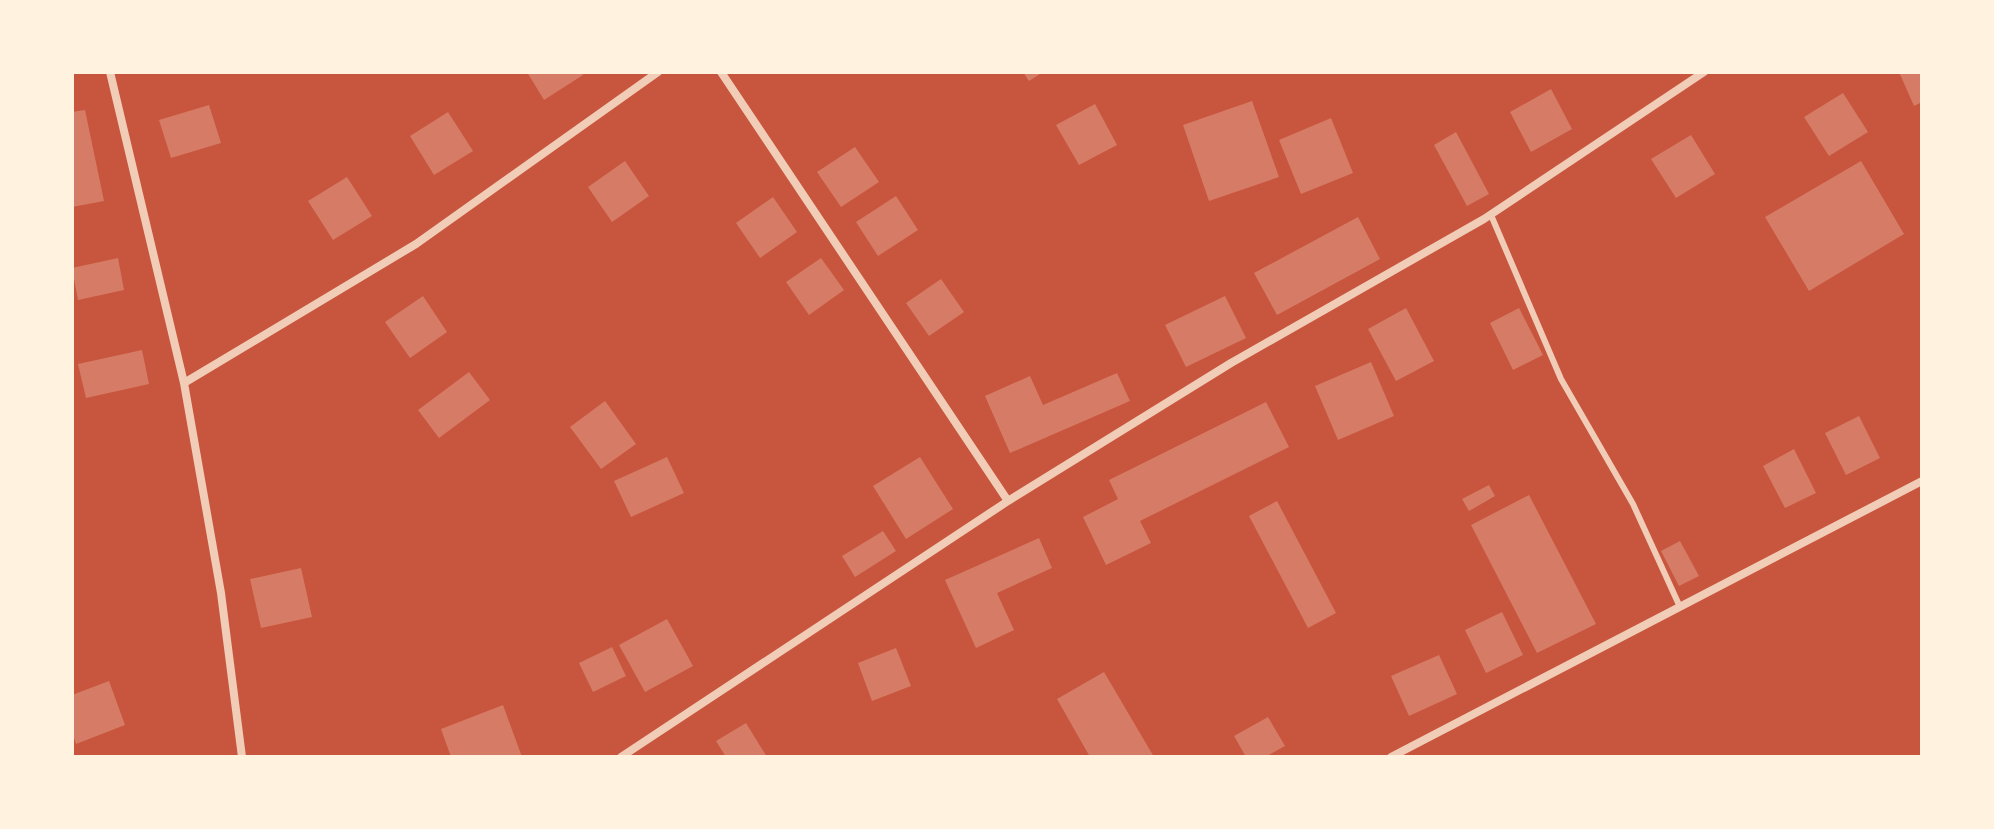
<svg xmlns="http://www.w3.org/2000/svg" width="1994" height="829" viewBox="0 0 1994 829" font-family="'Open Sans',sans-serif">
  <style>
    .building { fill: #d67c66 }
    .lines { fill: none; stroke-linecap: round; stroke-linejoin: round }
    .service { stroke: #f1ccb7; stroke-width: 6 }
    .minor { stroke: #f1ccb7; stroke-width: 8 }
  </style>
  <rect width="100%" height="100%" fill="#c8553d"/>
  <path class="building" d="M 527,72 L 581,72 L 583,75 L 544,100 Z
    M 1023,72 L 1043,72 L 1029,81 Z
    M 1899,72 L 1922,72 L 1922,102 L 1914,106 Z
    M 1551,89 L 1572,129 L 1531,152 L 1510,112 Z
    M 1843,93 L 1868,132 L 1829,156 L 1804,117 Z
    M 1252,101 L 1279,177 L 1209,201 L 1183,125 Z
    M 1095,104 L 1117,145 L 1079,165 L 1056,125 Z
    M 209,105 L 221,143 L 171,158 L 159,120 Z
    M 85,110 L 104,201 L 72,207 L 72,112 Z
    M 448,112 L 473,151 L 434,175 L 410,136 Z
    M 1331,118 L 1353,173 L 1301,194 L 1279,140 Z
    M 1456,132 L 1489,194 L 1467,206 L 1434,145 Z
    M 1691,135 L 1715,174 L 1676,198 L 1651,159 Z
    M 855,147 L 879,182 L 841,207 L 817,172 Z
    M 625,161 L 649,196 L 612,222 L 588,187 Z
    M 1861,161 L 1904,234 L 1809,291 L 1765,217 Z
    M 347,177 L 372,216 L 333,240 L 308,201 Z
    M 896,196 L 918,230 L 878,256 L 856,222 Z
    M 773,197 L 797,232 L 760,258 L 736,223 Z
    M 1358,217 L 1380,259 L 1277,315 L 1254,273 Z
    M 118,258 L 124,290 L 78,300 L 72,268 Z
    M 821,258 L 844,290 L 809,315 L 786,282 Z
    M 941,279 L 964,312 L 929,336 L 906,303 Z
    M 423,296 L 447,332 L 410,358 L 385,322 Z
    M 1225,296 L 1246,338 L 1186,367 L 1165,325 Z
    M 1406,308 L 1434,361 L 1396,381 L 1368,329 Z
    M 1519,308 L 1543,355 L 1513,370 L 1490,323 Z
    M 142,350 L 149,384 L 86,398 L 78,364 Z
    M 1371,362 L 1394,416 L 1338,440 L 1315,386 Z
    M 469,372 L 490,400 L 439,438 L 418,410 Z
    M 1117,373 L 1130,401 L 1010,453 L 985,396 L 1030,376 L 1043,405 Z
    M 605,401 L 636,444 L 601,469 L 570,427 Z
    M 1266,402 L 1289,447 L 1140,521 L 1151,543 L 1106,565 L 1083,517 L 1118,499 L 1109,480 Z
    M 1859,416 L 1880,458 L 1846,475 L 1825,433 Z
    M 1794,449 L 1816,493 L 1785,508 L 1763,466 Z
    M 667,457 L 684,493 L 631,517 L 614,481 Z
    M 920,457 L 953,509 L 906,539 L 873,486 Z
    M 1489,485 L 1495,496 L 1469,511 L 1462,499 Z
    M 1529,495 L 1596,624 L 1537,653 L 1471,525 Z
    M 1277,501 L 1336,613 L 1308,628 L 1249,516 Z
    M 883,531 L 896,551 L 855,577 L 842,556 Z
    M 1039,538 L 1052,568 L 997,593 L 1014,630 L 976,648 L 945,580 Z
    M 1680,541 L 1699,576 L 1679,586 L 1661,551 Z
    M 301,568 L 312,617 L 261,628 L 250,579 Z
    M 1502,612 L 1523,655 L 1486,673 L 1465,630 Z
    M 667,619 L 693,666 L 645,692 L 619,645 Z
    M 612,647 L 626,676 L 593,692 L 579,663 Z
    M 896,648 L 911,686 L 872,701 L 858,663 Z
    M 1439,655 L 1457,694 L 1409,716 L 1391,676 Z
    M 1104,672 L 1154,757 L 1090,757 L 1057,699 Z
    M 109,681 L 125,725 L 76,744 L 72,732 L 72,695 Z
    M 503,705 L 522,757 L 451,757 L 441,729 Z
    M 1268,717 L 1285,746 L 1265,757 L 1246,757 L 1234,736 Z
    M 746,723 L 767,757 L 726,757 L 716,741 Z"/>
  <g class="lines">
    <path class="service" d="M 1491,215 L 1561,379 L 1633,504 L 1680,607"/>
    <path class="minor" d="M 110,72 L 184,383 L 221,593 L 242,757
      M 721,72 L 1008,501
      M 184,383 L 416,244 L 658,72
      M 621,757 L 1008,501 L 1231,363 L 1484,219 L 1704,72
      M 1391,757 L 1922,481"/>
  </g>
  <rect width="1994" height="829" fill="none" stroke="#fff3e0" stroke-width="148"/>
</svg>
